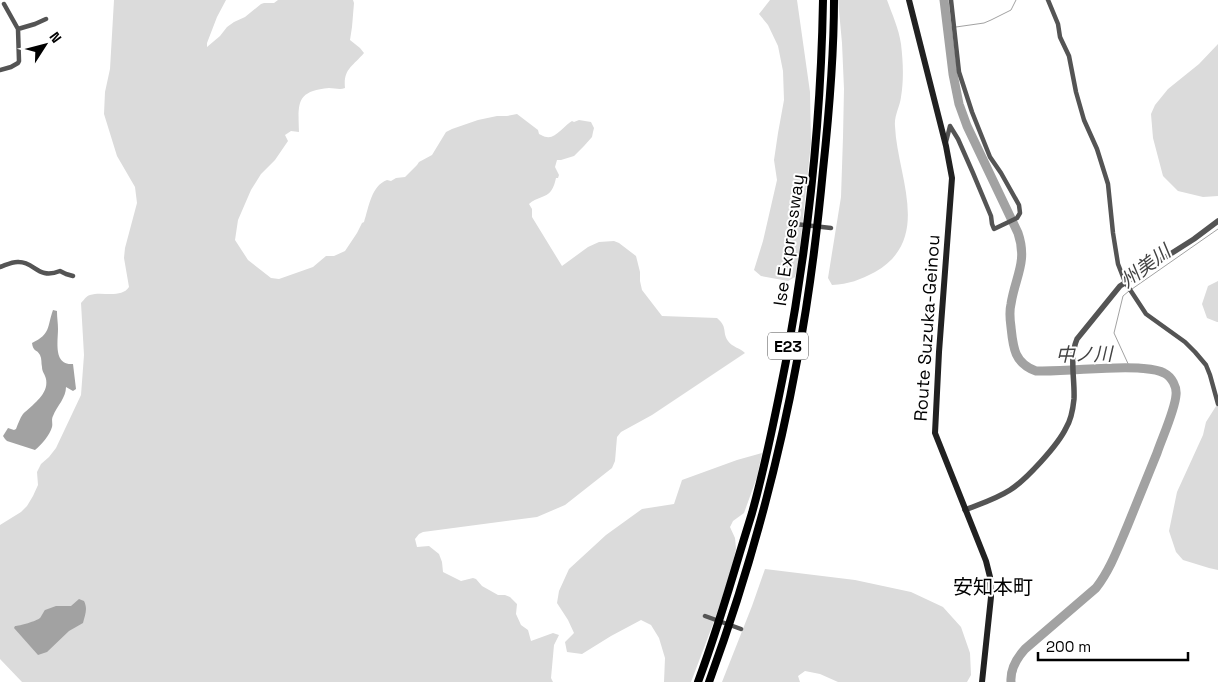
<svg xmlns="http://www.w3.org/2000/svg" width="1218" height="682" viewBox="0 0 1218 682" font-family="'Space Grotesk','Noto Sans JP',sans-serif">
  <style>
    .green { fill: #dbdbdb }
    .water { fill: #a2a2a2 }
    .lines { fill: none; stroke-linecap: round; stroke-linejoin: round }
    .stream { stroke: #a2a2a2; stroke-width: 1 }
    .river { stroke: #a2a2a2; stroke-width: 9 }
    .minor { stroke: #545454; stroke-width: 4.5 }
    .tertiary { stroke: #545454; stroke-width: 5.5 }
    .secondary { stroke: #212121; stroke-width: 6 }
    .motorway { stroke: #000; stroke-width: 8 }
    .labels { text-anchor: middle; stroke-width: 4; stroke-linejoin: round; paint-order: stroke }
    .shield { fill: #fff; stroke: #4c4c4c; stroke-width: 1 }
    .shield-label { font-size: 16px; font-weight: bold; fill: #000 }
    .street-label { font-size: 18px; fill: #000; stroke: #fff }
    .water-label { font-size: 19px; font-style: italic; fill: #434343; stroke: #fff }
    .quarter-label { font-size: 20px; fill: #000; stroke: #fff }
  </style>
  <rect width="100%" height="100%" fill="#fff"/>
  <path class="green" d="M 114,0 L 226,0 L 217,17 L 207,43 L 207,47 L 220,36 L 227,27 L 234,22 L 245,17 L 261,4 L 264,3 L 274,3 L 278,0 L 353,0 L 354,3 L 352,27 L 350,40 L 360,48 L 364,53 C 353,66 343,69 345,88 C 340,90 335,88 329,88 C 296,91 298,103 299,132 L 291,131 L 285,135 L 288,141 L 275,160 L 261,174 L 251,190 L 238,220 L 235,240 L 248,260 L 271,278 L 279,279 L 313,267 L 326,256 L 334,256 L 345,251 L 357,233 L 362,223 L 364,222 C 369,207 371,186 387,180 L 391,181 L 396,178 L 405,177 L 417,165 L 419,162 L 432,155 L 446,132 L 452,129 L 478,120 L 497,116 L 507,116 L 517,114 L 538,130 L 539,134 C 542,135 544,137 547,137 C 555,139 565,125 572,121 L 574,122 L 579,120 L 591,122 L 594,128 L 593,132 L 592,137 L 584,146 L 574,156 L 561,160 L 557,160 L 555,167 L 559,175 L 558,178 L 556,178 C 555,182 554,187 551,191 C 546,198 536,197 529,204 L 532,209 L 532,217 L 562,266 L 588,247 L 599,242 L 614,241 L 619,243 L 636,256 L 640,272 L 640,281 L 642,290 L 662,316 L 717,318 C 728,327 722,332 728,341 C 732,347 740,348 745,353 L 652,415 L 621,432 L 617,437 L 615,461 L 612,468 L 565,505 L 537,517 L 423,532 L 419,534 L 415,539 L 417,547 L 429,546 L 439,554 L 442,562 L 443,572 L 461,581 L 473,578 L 476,579 L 482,586 L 498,595 L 505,595 L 510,597 L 517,604 L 516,614 L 521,625 L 528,630 L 531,641 L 553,633 L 559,635 L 554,645 L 551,678 L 553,682 L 22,682 L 0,659 L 0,525 L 21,512 L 27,506 L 33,496 L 38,485 L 37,472 L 41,464 L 49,457 L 56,448 L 81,395 L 84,355 L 81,303 C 84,300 86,296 90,295 C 102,291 121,299 129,287 L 124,258 L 125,248 L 137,203 L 135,187 L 117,156 L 104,114 L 105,92 L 110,69 Z
    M 770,0 L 797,0 L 810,92 L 811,143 L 798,265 L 795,277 L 788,281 L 761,276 L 754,270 L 763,241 L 777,180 L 774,160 L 778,133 L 784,100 L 783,71 L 778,46 L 768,25 L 759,14 Z
    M 838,0 L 887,0 C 892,14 899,29 901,44 C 903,61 904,79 901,97 C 900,106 894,116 895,126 C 897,176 933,239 875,272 C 860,280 849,284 832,285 L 828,278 L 841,197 L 843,137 L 844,89 L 842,43 Z
    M 1218,44 L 1218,196 L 1203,197 L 1178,191 L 1163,176 L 1153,138 L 1151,114 L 1155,105 L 1168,89 L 1199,64 Z
    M 1218,281 L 1218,322 L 1217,322 L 1207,318 L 1202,304 L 1208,286 Z
    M 1218,403 L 1218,570 L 1209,568 L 1183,560 L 1176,552 L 1169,531 L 1177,492 L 1203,435 L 1206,422 Z
    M 762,453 L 757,477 L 744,513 L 733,521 L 730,527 L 735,538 L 736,549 L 731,571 L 716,616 L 691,682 L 664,682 L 665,658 L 659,638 L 651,625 L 641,620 L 611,636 L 582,654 L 567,652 L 565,642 L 574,633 L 568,620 L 557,603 L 559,591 L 569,569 L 606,535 L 642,509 L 674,504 L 682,480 L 737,460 Z
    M 765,569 L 855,580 L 911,592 L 943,607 L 961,627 L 970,653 L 971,675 L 967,682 L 838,682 L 820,674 L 805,671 L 798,676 L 800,682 L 722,682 L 752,606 Z"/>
  <path class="water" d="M 53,310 L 57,311 L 57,312 C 57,318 58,323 58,329 C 58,341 53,366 73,364 L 76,389 L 73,391 L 66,387 C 66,398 57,406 53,416 C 51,420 53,423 52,427 C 50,435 41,445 35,450 L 7,441 L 5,439 L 3,436 L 8,428 L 14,430 L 16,429 C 18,424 20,418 23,414 C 33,404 49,394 46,379 C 45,374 42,372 42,367 C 41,363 42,359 40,355 C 37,349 33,352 32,343 C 51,334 47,327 53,310 Z
    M 79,599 L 84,601 C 88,609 85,615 83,623 L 69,631 L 47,652 L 38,655 L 14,628 L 15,626 C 19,626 37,621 40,618 C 41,617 44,611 45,610 L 56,606 L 71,606 Z"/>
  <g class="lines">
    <path class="stream" d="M 956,27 L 984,23 L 991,20 L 1011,10 L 1016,0
      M 947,28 L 952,27
      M 1132,289 L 1218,229
      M 1129,291 L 1123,296 L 1114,333 L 1130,368"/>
    <path class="river" d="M 944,0 L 953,74 L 959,104 L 967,126 L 1018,233 C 1028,262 1015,277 1011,304 C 1009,312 1010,320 1011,327 C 1013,347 1014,363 1036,371 C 1070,372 1104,366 1138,368 C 1147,369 1157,369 1164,373 C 1172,377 1177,387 1176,395 C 1175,410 1162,438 1157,453 C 1147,478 1137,502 1127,527 C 1118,548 1110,570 1096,588 L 1025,649 C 1017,658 1010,669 1011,682"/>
    <path class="minor" d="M 1048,0 L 1058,24 L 1060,37 L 1069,56 L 1076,92 L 1084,120 L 1097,149 L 1108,184 L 1113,233 L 1118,264 L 1125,282 L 1146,314 L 1185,342 L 1195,352 L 1206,365 L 1210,375 L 1218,404
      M 18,29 L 35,24 L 46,19
      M 0,70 L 11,67 L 18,63 L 19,61 L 18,29 L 4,4
      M 946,142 L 950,126 L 958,139 L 973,173 L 991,216 L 992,224 L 994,229 L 1017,218 L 1020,213 L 1019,205 L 1001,173 L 990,157 L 972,112 L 959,72 L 951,0
      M 795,224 L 831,228
      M 0,267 C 6,265 13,261 19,262 C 35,262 38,280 60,271 L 66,274 L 73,276
      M 705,616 L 741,629"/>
    <path class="tertiary" d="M 965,510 C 980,504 996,499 1010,490 C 1026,480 1058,445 1066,428 C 1071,420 1073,409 1074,399 C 1075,379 1069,358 1077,339 L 1120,286 L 1194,239 L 1218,221"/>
    <path class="secondary" d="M 909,0 L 946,146 L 952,178 L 939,352 L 935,433 L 986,561 L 990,577 L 991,597 L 982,682"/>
    <path class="motorway" d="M 698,682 C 714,639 727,596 740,552 C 744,539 748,526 752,513 C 766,463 776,412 786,361 C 808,242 821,121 823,0
      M 709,682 C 747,578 777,470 797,361 C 809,298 817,234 823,170 C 829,114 834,57 834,0"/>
  </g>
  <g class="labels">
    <rect class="shield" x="768" y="332.5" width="40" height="27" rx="4"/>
    <g class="shield-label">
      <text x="788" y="352">E23</text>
    </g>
    <g class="street-label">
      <text transform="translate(789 240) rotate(-82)" y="6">Ise Expressway</text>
      <text transform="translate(927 328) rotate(-86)" y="6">Route Suzuka-Geinou</text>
    </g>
    <g class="water-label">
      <text transform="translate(1145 266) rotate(-37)" y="7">州美川</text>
      <text transform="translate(1084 354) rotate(-1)" y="7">中ノ川</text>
    </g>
    <g class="quarter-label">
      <text x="993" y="594">安知本町</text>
    </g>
  </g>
  <g transform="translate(45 45) rotate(54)" stroke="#ffffff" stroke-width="4" paint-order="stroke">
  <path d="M0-4L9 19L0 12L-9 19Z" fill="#000000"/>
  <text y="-8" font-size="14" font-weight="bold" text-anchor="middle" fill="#000000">N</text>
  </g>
  <path d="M1038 652v8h150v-8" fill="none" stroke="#000000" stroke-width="2.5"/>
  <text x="1046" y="652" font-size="15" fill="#000000" stroke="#ffffff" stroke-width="4" paint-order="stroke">200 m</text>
</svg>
